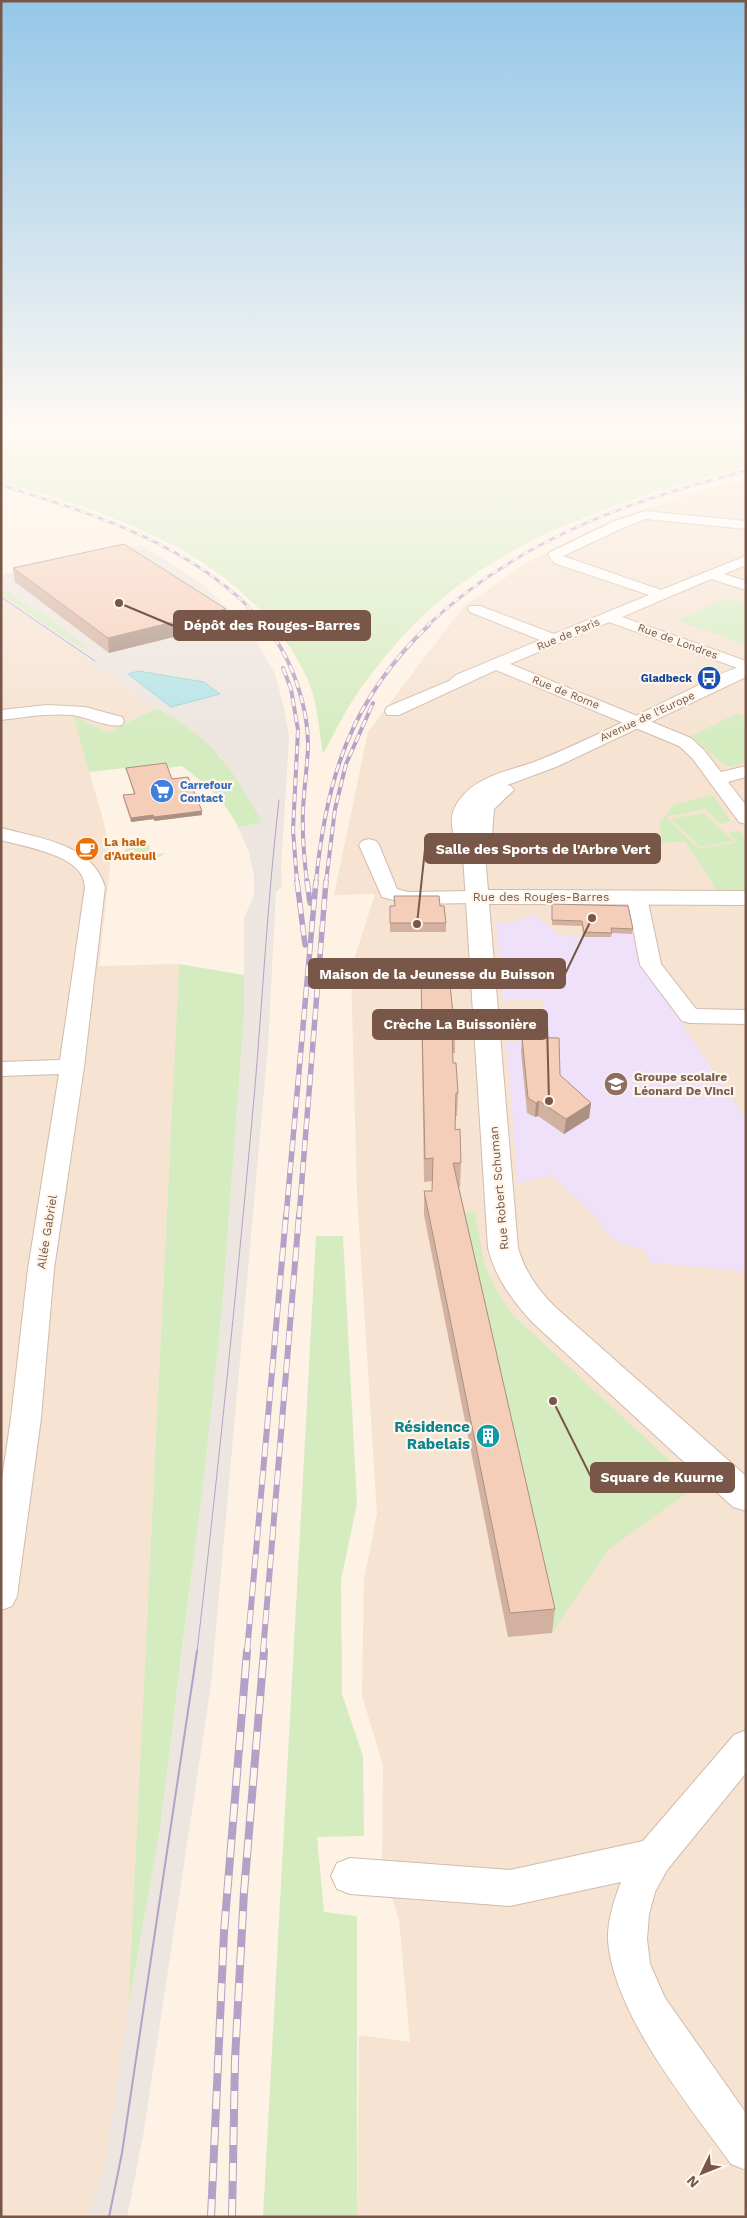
<svg xmlns="http://www.w3.org/2000/svg" width="747" height="2218" viewBox="0 0 747 2218" font-family="'Work Sans',sans-serif">
  <style>
    .residential { fill: #f6e3d2 }
    .industrial { fill: #ede5df }
    .education { fill: #efe1fa }
    .green { fill: #d5ecc1 }
    .water { fill: #b7e4e8; stroke: #9dd5db }
    .lines { fill: none; stroke-linecap: round; stroke-linejoin: round }
    .minor-casing { stroke: #d2bbac; stroke-width: 2 }
    .tertiary-casing { stroke: #d2bbac; stroke-width: 2 }
    .minor { fill: #fff; fill-rule: evenodd }
    .tertiary { fill: #fff; fill-rule: evenodd }
    .tram-far1 { stroke: #b4a1c8; stroke-width: 1 }
    .tram { stroke: #b4a1c8; stroke-width: 2 }
    .rail-far4-casing { stroke: #b4a1c8; stroke-width: 3 }
    .rail-far3-casing { stroke: #b4a1c8; stroke-width: 4 }
    .rail-far2-casing { stroke: #b4a1c8; stroke-width: 5.5 }
    .rail-far1-casing { stroke: #b4a1c8; stroke-width: 6 }
    .rail-casing { stroke: #b4a1c8; stroke-width: 8 }
    .rail-far4 { stroke: #fff6eb; stroke-width: 2; stroke-dasharray: 6; stroke-linecap: butt }
    .rail-far3 { stroke: #fff6eb; stroke-width: 2.5; stroke-dasharray: 8; stroke-linecap: butt }
    .rail-far2 { stroke: #fff6eb; stroke-width: 4; stroke-dasharray: 11; stroke-linecap: butt }
    .rail-far1 { stroke: #fff6eb; stroke-width: 4.5; stroke-dasharray: 14; stroke-linecap: butt }
    .rail { stroke: #fff6eb; stroke-width: 6; stroke-dasharray: 18; stroke-linecap: butt }
    .wall { fill: #d3b1a0 }
    .shaded-wall { fill: #ac9082 }
    .building { fill: #f5ceba; stroke: #ac9082 }
    .labels { text-anchor: middle; stroke-width: 4.5; stroke-linejoin: round; paint-order: stroke }
    .far-street-label { font-size: 11px; fill: #785648; stroke: #fff6eb }
    .far-transit-label { font-size: 11px; font-weight: bold; fill: #164399; stroke: #fff6eb; text-anchor: end }
    .far-shop-label { font-size: 11px; font-weight: bold; fill: #366cbe; stroke: #fff6eb; text-anchor: start }
    .food-label { font-size: 12px; font-weight: bold; fill: #c56008; stroke: #fff6eb; text-anchor: start }
    .street-label { font-size: 12px; fill: #785648; stroke: #fff6eb }
    .education-label { font-size: 12px; font-weight: bold; fill: #785e54; stroke: #fff6eb; text-anchor: start }
    .near-culture-label { font-size: 15px; font-weight: bold; fill: #0d838f; stroke: #fff6eb; text-anchor: end }
    .leader { fill: none; stroke: #785648; stroke-width: 2 }
    .callout-dot { fill: #785648; stroke: #fff6eb; stroke-width: 2 }
    .callout { fill: #785648; stroke: #785648; stroke-width: 2 }
    .callout-label { font-size: 14px; text-anchor: middle; font-weight: bold; fill: #fff }
  </style>
  <rect width="100%" height="100%" fill="#fef2e4"/>
  <path class="residential" d="M 746,481 L 746,2217 L 357,2217 L 359,2035 L 410,2042 L 399,1919 L 382,1868 L 383,1765 L 362,1696 L 364,1580 L 377,1514 L 357,1194 L 351,969 L 375,894 L 334,895 L 368,732 L 463,607 L 526,563 L 610,520 L 718,486 Z
    M 1,600 L 62,641 L 130,692 L 157,708 L 108,732 L 73,717 L 103,819 L 111,857 L 99,966 L 179,964 L 128,2010 L 104,2172 L 87,2217 L 1,2217 Z"/>
  <path class="industrial" d="M 141,545 L 200,582 L 249,628 L 275,674 L 285,711 L 289,737 L 281,865 L 282,886 L 276,892 L 268,1045 L 211,1685 L 143,2136 L 127,2217 L 87,2217 L 104,2172 L 128,2010 L 160,1829 L 186,1622 L 222,1310 L 244,1014 L 244,918 L 254,896 L 254,875 L 249,852 L 238,827 L 263,823 L 238,781 L 219,755 L 165,713 L 130,692 L 62,641 L 1,600 L 1,575 Z"/>
  <path class="education" d="M 534,914 L 560,936 L 611,937 L 611,933 L 634,934 L 639,961 L 746,1119 L 746,1272 L 658,1263 L 650,1265 L 646,1250 L 622,1244 L 611,1237 L 600,1226 L 603,1224 L 551,1175 L 518,1184 L 506,1041 L 546,1041 L 543,1000 L 503,1000 L 496,922 L 512,923 Z"/>
  <path class="green" d="M 361,428 L 746,428 L 746,468 C 626,496 485,542 401,638 C 387,654 373,671 361,688 C 346,709 335,732 323,754 C 319,730 317,697 306,676 C 250,559 118,514 1,482 L 1,434 Z
    M 8,591 L 30,608 L 38,610 L 89,649 L 81,648 L 1,594 L 1,592 Z
    M 728,598 L 746,604 L 746,645 L 676,620 Z
    M 157,708 C 178,720 202,736 218,755 C 237,775 249,800 263,823 L 238,827 C 226,801 204,783 182,766 L 127,773 L 124,768 L 89,772 L 73,716 L 108,732 Z
    M 738,713 L 746,718 L 746,762 C 740,764 733,767 726,766 C 721,765 701,742 691,736 Z
    M 713,795 L 731,821 L 721,824 L 705,809 L 666,817 L 699,849 L 737,842 L 728,833 L 741,831 L 746,841 L 746,891 L 715,891 L 712,882 L 685,841 L 662,843 L 659,823 L 673,805 Z
    M 704,813 L 733,841 L 700,847 L 671,819 Z
    M 149,845 L 151,855 L 165,853 C 158,861 142,859 131,859 L 131,856 L 125,856 L 125,849 Z
    M 179,964 L 244,975 L 244,1014 L 222,1310 L 205,1465 L 160,1829 L 128,2010 Z
    M 475,1212 L 484,1263 L 496,1290 L 514,1316 L 697,1486 L 609,1549 L 552,1633 L 458,1213 Z
    M 316,1236 L 343,1236 L 357,1504 L 341,1580 L 342,1694 L 363,1756 L 364,1836 L 317,1837 L 324,1912 L 357,1916 L 357,2217 L 263,2217 Z"/>
  <path class="water" d="M 138,671 L 204,682 L 220,694 L 171,707 L 128,674 Z"/>
  <g class="lines">
    <g class="minor-casing">
      <path id="minor" d="M 645,511 L 746,521 L 746,529 L 646,519 L 625,527 L 563,556 L 661,590 L 746,556 L 746,565 L 724,574 L 746,581 L 746,590 L 711,579 L 622,617 L 746,661 L 746,671 L 609,622 L 510,664 L 691,738 L 704,750 L 721,772 L 746,766 L 746,777 L 728,782 L 746,805 L 746,824 L 739,822 L 692,758 L 679,746 L 496,670 L 399,715 L 387,715 L 385,711 L 387,707 L 449,681 L 456,675 L 540,640 L 470,612 L 468,609 L 470,606 L 480,606 L 554,634 L 649,595 L 554,563 L 548,555 L 550,552 L 615,521 Z
        M 47,705 L 85,707 L 122,717 L 124,721 L 122,725 C 107,728 88,717 72,715 C 49,713 25,717 1,720 L 1,710 Z
        M 1,828 C 39,838 93,844 105,887 L 84,1067 L 54,1269 L 41,1418 L 17,1596 L 12,1606 L 1,1610 L 1,1486 L 11,1418 L 28,1269 L 59,1074 L 1,1076 L 1,1062 L 60,1060 L 85,887 C 84,884 84,879 82,876 C 72,854 22,846 1,840 Z
        M 369,839 L 376,841 L 379,845 L 397,889 L 408,892 L 476,891 L 483,893 L 486,897 L 483,901 L 476,903 L 408,904 L 382,897 L 359,845 L 362,841 Z
        M 637,891 L 644,893 L 647,897 L 661,964 L 696,1009 L 746,1010 L 746,1024 L 690,1023 L 682,1021 L 640,965 L 627,897 L 630,893 Z
        M 746,1730 L 746,1773 L 667,1870 L 655,1892 L 649,1914 L 647,1939 L 650,1964 L 665,1998 L 746,2113 L 746,2170 L 731,2164 C 688,2104 614,2015 608,1941 C 607,1922 614,1900 621,1882 L 510,1906 L 350,1894 L 337,1889 L 331,1876 L 337,1863 L 350,1858 L 510,1870 L 643,1841 L 734,1735 Z"/>
    </g>
    <g class="tertiary-casing">
      <path id="tertiary" d="M 746,665 L 746,677 L 556,767 L 507,785 L 511,786 L 514,790 L 494,809 L 492,835 L 485,855 L 488,890 L 746,891 L 746,905 L 489,904 L 518,1248 C 525,1272 537,1288 554,1306 L 746,1476 L 746,1511 L 733,1507 L 532,1322 C 512,1300 495,1277 488,1248 L 463,855 C 453,835 445,819 460,799 C 478,776 508,771 534,762 C 586,742 636,715 687,691 C 705,682 725,670 746,665 Z"/>
    </g>
    <use href="#minor" class="minor"/>
    <use href="#tertiary" class="tertiary"/>
    <path class="tram-far1" d="M 1,597 L 95,661
      M 197,1652 C 219,1464 238,1276 255,1087 C 263,991 268,896 279,800"/>
    <path class="tram" d="M 109,2217 L 122,2153 L 197,1651"/>
    <g class="rail-far4-casing">
      <path id="rail-far4" d="M 1,431 L 205,428
        M 1,485 C 83,511 170,537 236,595 C 247,604 255,616 265,626
        M 427,626 C 516,541 629,500 746,471"/>
    </g>
    <g class="rail-far3-casing">
      <path id="rail-far3" d="M 264,625 C 291,654 309,708 308,748 C 307,769 304,789 303,810 C 302,834 304,858 307,882
        M 283,668 L 291,689 L 298,730 L 293,830 L 297,882
        M 316,882 C 326,778 351,699 429,625
        M 326,882 L 335,809 L 346,764 L 373,703"/>
    </g>
    <g class="rail-far2-casing">
      <path id="rail-far2" d="M 297,881 L 305,945
        M 307,881 L 310,903
        M 286,1217 L 316,881
        M 299,1217 L 326,881"/>
    </g>
    <g class="rail-far1-casing">
      <path id="rail-far1" d="M 247,1652 L 286,1215
        M 263,1652 L 299,1215"/>
    </g>
    <g class="rail-casing">
      <path id="rail" d="M 211,2217 L 224,1932 L 247,1651
        M 232,2217 L 235,2060 L 244,1892 L 264,1651"/>
    </g>
    <use href="#rail-far4" class="rail-far4"/>
    <use href="#rail-far3" class="rail-far3"/>
    <use href="#rail-far2" class="rail-far2"/>
    <use href="#rail-far1" class="rail-far1"/>
    <use href="#rail" class="rail"/>
  </g>
  <path class="wall" d="M 13,568 L 226,609 L 226,624 L 109,653 L 15,582 Z
    M 126,768 L 172,779 L 202,811 L 202,815 L 154,821 L 154,819 L 131,822 L 124,800 L 123,795 L 134,794 L 127,772 Z
    M 552,904 L 633,929 L 632,934 L 612,933 L 611,937 L 583,937 L 582,926 L 552,925 Z
    M 390,906 L 446,923 L 446,932 L 390,932 Z
    M 421,977 L 455,1030 L 455,1053 L 453,1053 L 453,1063 L 458,1093 L 457,1116 L 455,1116 L 455,1130 L 461,1163 L 460,1187 L 459,1187 L 555,1609 L 552,1633 L 508,1637 L 424,1215 L 424,1191 L 432,1191 L 432,1181 L 424,1182 L 421,999 Z
    M 522,1037 L 560,1075 L 591,1103 L 589,1118 L 564,1134 L 538,1116 L 535,1117 L 527,1113 L 521,1052 Z"/>
  <path class="shaded-wall" d="M 226,609 L 226,624 L 109,653 L 108,638 Z
    M 202,811 L 202,815 L 154,821 L 154,817 Z
    M 153,815 L 154,819 L 131,822 L 131,818 Z
    M 539,1101 L 538,1116 L 535,1117 L 536,1103 Z
    M 591,1103 L 589,1118 L 564,1134 L 566,1119 Z"/>
  <path class="building" d="M 124,544 L 226,609 L 108,638 L 13,568 Z
    M 166,763 L 172,779 L 188,777 L 202,811 L 154,817 L 153,815 L 131,818 L 123,795 L 135,794 L 126,768 Z
    M 394,896 L 439,896 L 440,906 L 444,906 L 446,923 L 390,923 L 390,906 L 395,906 Z
    M 552,904 L 628,906 L 633,929 L 611,928 L 612,933 L 584,932 L 582,921 L 552,920 Z
    M 421,977 L 449,977 L 455,1030 L 452,1030 L 453,1063 L 456,1063 L 458,1093 L 456,1093 L 455,1130 L 460,1129 L 461,1163 L 453,1163 L 555,1609 L 510,1613 L 424,1191 L 432,1191 L 433,1158 L 425,1159 Z
    M 522,1037 L 559,1038 L 560,1075 L 591,1103 L 566,1119 L 539,1101 L 536,1103 L 528,1098 Z"/>
  <linearGradient id="sky" x2="0" y2="1"><stop stop-color="#94c7e8"/><stop offset="0.58" stop-color="#fff9f3"/><stop offset="1" stop-color="#fff9f3" stop-opacity="0"/></linearGradient>
  <rect width="747" height="739" fill="url(#sky)"/>
  <defs>
    <g id="bus-disc" transform="scale(1.25)"><circle r="9.5" fill="#1a4fb4" stroke="#fff6eb"/><path d="M-5-6H5V4H4V6H2V4H-2V6H-4V4H-5ZM-3.5-4V0h7V-4ZM-3.5 1.2v1.5H-2V1.2ZM2 1.2v1.5H3.5V1.2Z" fill="#fff"/></g>
    <g id="supermarket-disc" transform="scale(1.25)"><circle r="9.5" fill="#3f7fe0" stroke="#fff6eb"/><path d="M-6-5.5h2.5l.6 2H6L4.5 2H-2.5L-4.4-4H-6ZM-1.5 3.2a1.3 1.3 0 1 0 .1 0ZM3 3.2a1.3 1.3 0 1 0 .1 0Z" fill="#fff"/></g>
    <g id="cafe-disc" transform="scale(1.25)"><circle r="9.5" fill="#e8710a" stroke="#fff6eb"/><path d="M-5.5-4.5H6V0H3Q3 3.5 0 3.5H-2.5Q-5.5 3.5-5.5 0ZM3-3.2v2h1.7v-2ZM-6 4.5H4V6H-6Z" fill="#fff"/></g>
    <g id="school-disc" transform="scale(1.25)"><circle r="9.5" fill="#8d6e63" stroke="#fff6eb"/><path d="M0-5L7-2L0 1L-7-2ZM-4 1L0 2.5L4 1V4Q0 6-4 4Z" fill="#fff"/></g>
    <g id="building-disc" transform="scale(1.25)"><circle r="9.5" fill="#0f9aa8" stroke="#fff6eb"/><path d="M-4-6H4V6H1V3H-1V6H-4ZM-2.5-4.3h1.7v1.8h-1.7ZM.8-4.3h1.7v1.8H.8ZM-2.5-1h1.7V.8h-1.7ZM.8-1h1.7V.8H.8Z" fill="#fff"/></g>
  </defs>
  <g fill-rule="evenodd">
    <use href="#bus-disc" x="709" y="678"/>
    <use href="#supermarket-disc" x="162" y="791"/>
    <use href="#cafe-disc" x="87" y="849"/>
    <use href="#school-disc" x="616" y="1084"/>
    <use href="#building-disc" x="488" y="1436"/>
  </g>
  <g class="labels">
    <g class="far-street-label">
      <text transform="translate(568 634) rotate(-23)" y="4">Rue de Paris</text>
      <text transform="translate(678 641) rotate(20)" y="4">Rue de Londres</text>
      <text transform="translate(566 692) rotate(22)" y="4">Rue de Rome</text>
      <text transform="translate(647 716) rotate(-25)" y="4">Avenue de l'Europe</text>
    </g>
    <g class="far-transit-label">
      <text x="692" y="682">Gladbeck</text>
    </g>
    <g class="far-shop-label">
      <text x="180" y="789">Carrefour<tspan x="180" dy="13">Contact</tspan></text>
    </g>
    <g class="food-label">
      <text x="104" y="846">La haie<tspan x="104" dy="14">d'Auteuil</tspan></text>
    </g>
    <g class="street-label">
      <text x="541" y="901">Rue des Rouges-Barres</text>
      <text transform="translate(499 1188) rotate(-95)" y="4">Rue Robert Schuman</text>
      <text transform="translate(47 1232) rotate(-81)" y="4">Allée Gabriel</text>
    </g>
    <g class="education-label">
      <text x="634" y="1081">Groupe scolaire<tspan x="634" dy="14">Léonard De Vinci</tspan></text>
    </g>
    <g class="near-culture-label">
      <text x="470" y="1432">Résidence<tspan x="470" dy="17">Rabelais</tspan></text>
    </g>
  </g>
  <path class="leader" d="M119 603L174 626M417 924L425 849M592 918L565 974M549 1101L547 1024M553 1401L591 1477"/>
  <g class="callout-dot">
    <circle cx="119" cy="603" r="5"/>
    <circle cx="417" cy="924" r="5"/>
    <circle cx="592" cy="918" r="5"/>
    <circle cx="549" cy="1101" r="5"/>
    <circle cx="553" cy="1401" r="5"/>
  </g>
  <g class="callout">
    <rect x="174" y="611" width="196" height="29" rx="5"/>
    <rect x="425" y="834" width="235" height="29" rx="5"/>
    <rect x="309" y="959" width="256" height="29" rx="5"/>
    <rect x="373" y="1010" width="174" height="29" rx="5"/>
    <rect x="591" y="1463" width="143" height="29" rx="5"/>
  </g>
  <g class="callout-label">
    <text x="272" y="630">Dépôt des Rouges-Barres</text>
    <text x="543" y="854">Salle des Sports de l'Arbre Vert</text>
    <text x="437" y="979">Maison de la Jeunesse du Buisson</text>
    <text x="460" y="1029">Crèche La Buissonière</text>
    <text x="662" y="1482">Square de Kuurne</text>
  </g>
  <rect width="747" height="2218" fill="none" stroke="#785648" stroke-width="5"/>
  <g transform="translate(702 2173) rotate(227)" stroke="#fff6eb" stroke-width="4" paint-order="stroke">
  <path d="M0-4L9 19L0 12L-9 19Z" fill="#785648"/>
  <text y="-8" font-size="14" font-weight="bold" text-anchor="middle" fill="#785648">N</text>
  </g>
</svg>
